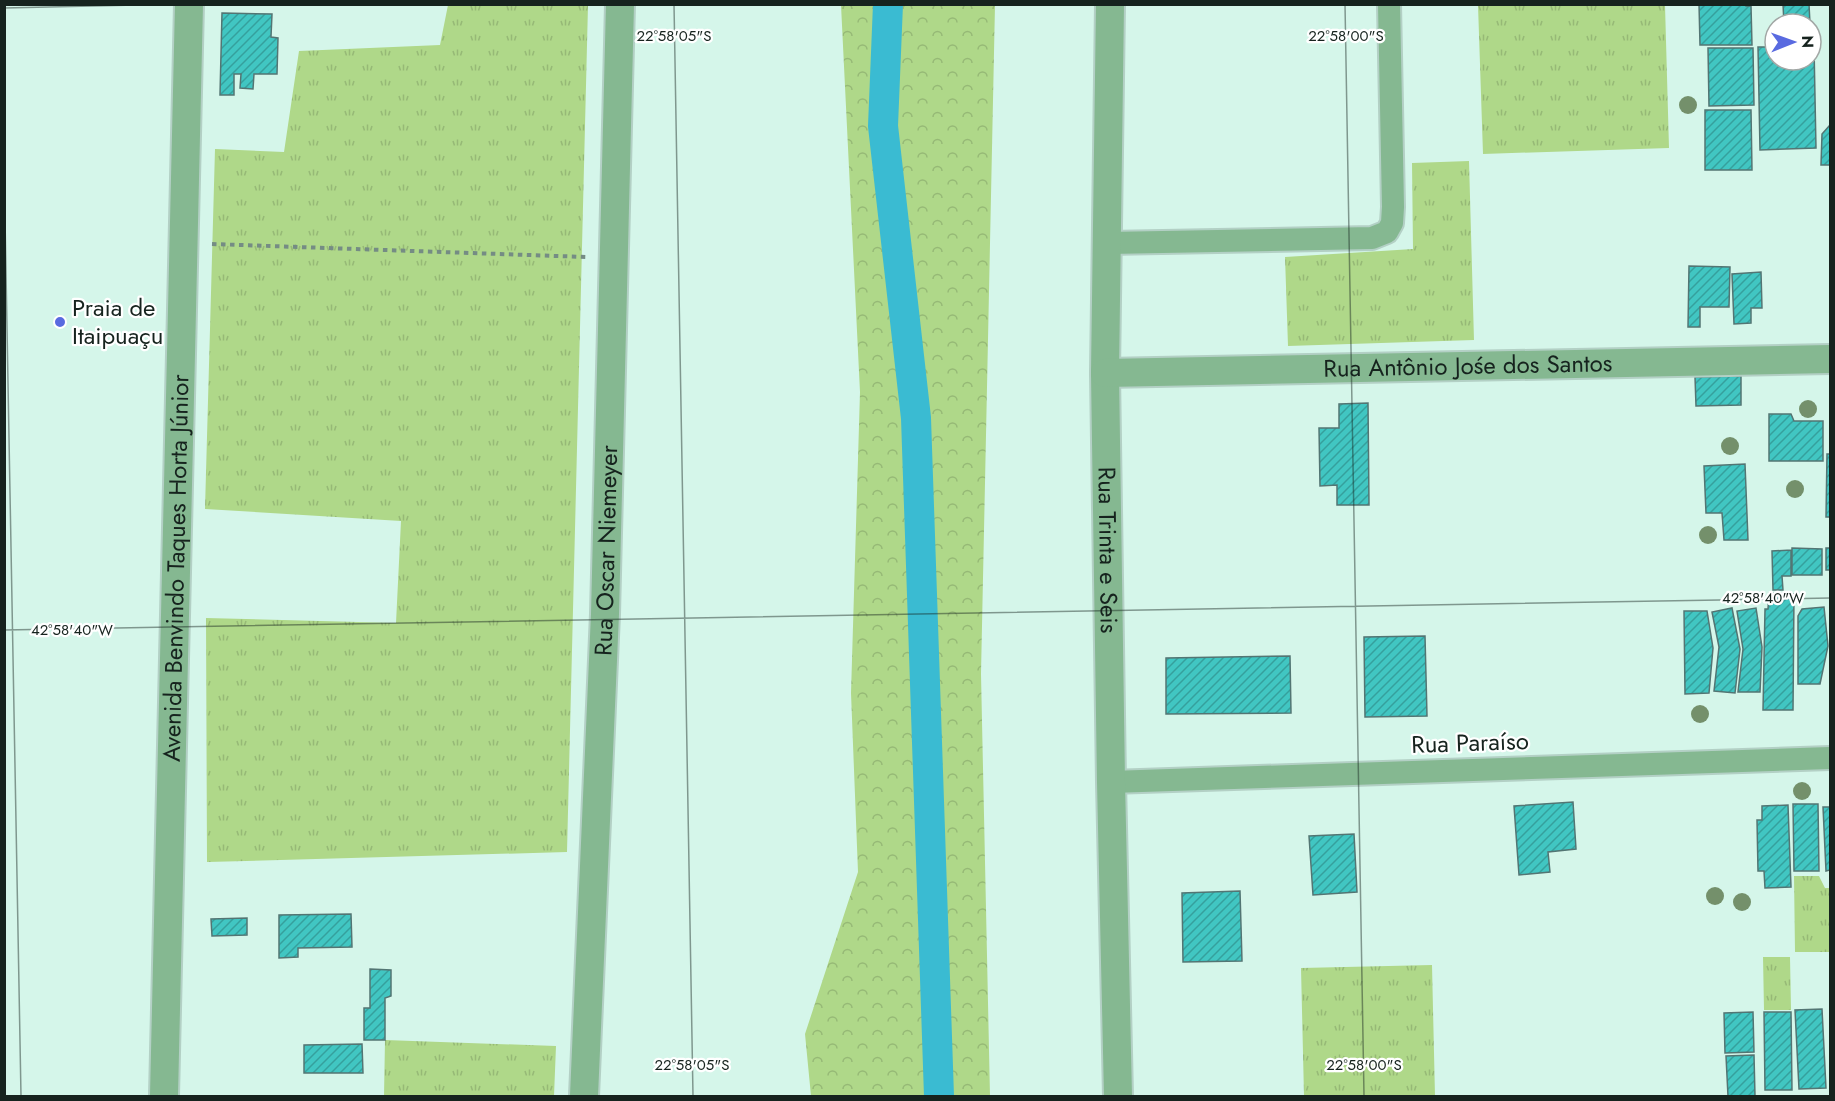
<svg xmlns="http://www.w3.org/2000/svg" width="1835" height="1101" viewBox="0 0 1835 1101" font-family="Jost,sans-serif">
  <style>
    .grass { fill: url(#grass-tufts) }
    .forest { fill: url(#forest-crowns) }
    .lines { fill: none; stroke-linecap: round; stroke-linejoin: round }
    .canal { stroke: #3abbd2; stroke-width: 30 }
    .building { fill: url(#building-hatch); stroke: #537573; stroke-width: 1.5 }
    .minor-casing { stroke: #b3d0c5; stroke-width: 26 }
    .tertiary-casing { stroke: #b3d0c5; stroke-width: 32 }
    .path { stroke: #758c84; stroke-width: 4; stroke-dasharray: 4.5 4.5; stroke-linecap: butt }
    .minor { stroke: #85b891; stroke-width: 22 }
    .tertiary { stroke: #85b891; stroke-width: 28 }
    .tree { fill: #74906b }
    .ticks { fill: none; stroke: #16231e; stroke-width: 1.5; stroke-opacity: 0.45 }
    .poi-dot { fill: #596ae0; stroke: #fff; stroke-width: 2 }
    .labels { text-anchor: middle; stroke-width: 4.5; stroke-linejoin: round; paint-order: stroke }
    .poi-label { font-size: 24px; fill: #16231e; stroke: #fff; text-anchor: start }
    .street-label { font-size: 24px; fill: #16231e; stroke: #fff }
    .ticks-label { font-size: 15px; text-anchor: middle; fill: #16231e; stroke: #fff; stroke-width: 4.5; stroke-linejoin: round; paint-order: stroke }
  </style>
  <defs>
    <pattern id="grass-tufts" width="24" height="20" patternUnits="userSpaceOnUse" patternTransform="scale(1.5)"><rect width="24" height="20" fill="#afd889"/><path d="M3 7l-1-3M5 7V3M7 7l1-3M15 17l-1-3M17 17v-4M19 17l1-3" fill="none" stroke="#96b976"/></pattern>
    <pattern id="forest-crowns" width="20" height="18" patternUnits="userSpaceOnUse" patternTransform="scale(1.5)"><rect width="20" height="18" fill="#afd889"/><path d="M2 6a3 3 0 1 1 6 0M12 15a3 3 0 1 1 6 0" fill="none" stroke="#96b976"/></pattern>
    <pattern id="building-hatch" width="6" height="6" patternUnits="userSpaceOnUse" patternTransform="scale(1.5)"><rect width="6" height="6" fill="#41c6c2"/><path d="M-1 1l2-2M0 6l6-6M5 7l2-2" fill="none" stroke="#35a09d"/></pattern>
  </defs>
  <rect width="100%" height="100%" fill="#d5f6ea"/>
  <path class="grass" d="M 448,5 L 588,5 L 567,852 L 207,862 L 206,618 L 396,623 L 401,521 L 205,509 L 215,149 L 284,152 L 299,51 L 440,45 Z
    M 1478,5 L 1665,5 L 1669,148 L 1483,154 Z
    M 1469,161 L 1474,340 L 1288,346 L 1285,257 L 1413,249 L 1412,163 Z
    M 1794,876 L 1819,876 L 1825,888 L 1830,888 L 1830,952 L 1795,952 Z
    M 1763,957 L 1790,957 L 1791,1010 L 1764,1010 Z
    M 1432,965 L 1435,1096 L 1304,1096 L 1301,968 Z
    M 385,1040 L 556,1046 L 554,1096 L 384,1096 Z"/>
  <path class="forest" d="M 841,5 L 995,5 L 981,674 L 990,1096 L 811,1096 L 805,1034 L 858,872 L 851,693 L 860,392 Z"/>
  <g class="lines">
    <path class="canal" d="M 888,4 L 883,126 L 916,418 L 939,1096"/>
  </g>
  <path class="building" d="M 1699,4 L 1746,4 L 1746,6 L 1751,6 L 1752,45 L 1700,45 Z
    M 1783,4 L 1809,4 L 1810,24 L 1784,24 Z
    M 222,13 L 272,14 L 271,37 L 278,38 L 277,74 L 254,74 L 253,89 L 240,88 L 241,74 L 234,74 L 234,95 L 220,95 Z
    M 1811,46 L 1814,46 L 1816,148 L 1760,150 L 1758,47 L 1775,47 L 1775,60 L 1811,60 Z
    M 1708,48 L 1753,48 L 1754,105 L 1709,106 Z
    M 1705,110 L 1751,110 L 1752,170 L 1705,170 Z
    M 1830,125 L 1830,165 L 1821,165 L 1822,134 Z
    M 1689,266 L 1730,267 L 1729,307 L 1700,307 L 1700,327 L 1688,327 Z
    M 1761,272 L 1762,308 L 1751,308 L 1751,323 L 1734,324 L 1732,274 Z
    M 1741,376 L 1741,405 L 1696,406 L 1695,377 Z
    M 1368,403 L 1369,505 L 1337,505 L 1337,485 L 1320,486 L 1319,428 L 1339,428 L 1339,404 Z
    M 1769,414 L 1791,414 L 1794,421 L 1823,421 L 1823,461 L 1769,461 Z
    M 1827,454 L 1830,454 L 1830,517 L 1826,517 Z
    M 1745,464 L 1748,540 L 1724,540 L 1722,513 L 1706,513 L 1704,466 Z
    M 1792,548 L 1822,549 L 1822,575 L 1792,575 Z
    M 1826,548 L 1830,548 L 1830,570 L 1826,570 Z
    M 1791,550 L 1791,576 L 1782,576 L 1783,590 L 1773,590 L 1772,551 Z
    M 1769,593 L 1794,594 L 1793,710 L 1763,710 L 1765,609 L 1768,609 Z
    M 1824,607 L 1828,646 L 1820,684 L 1798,684 L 1798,616 L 1802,609 Z
    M 1732,608 L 1740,649 L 1735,693 L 1714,691 L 1719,647 L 1712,612 Z
    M 1756,608 L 1762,647 L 1760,692 L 1738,692 L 1743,649 L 1737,611 Z
    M 1684,611 L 1707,611 L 1713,648 L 1709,693 L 1685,694 Z
    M 1425,636 L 1427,716 L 1365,717 L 1364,637 Z
    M 1290,656 L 1291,713 L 1166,714 L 1166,658 Z
    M 1573,802 L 1576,849 L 1548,852 L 1550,872 L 1519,875 L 1514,806 Z
    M 1793,804 L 1818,804 L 1819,871 L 1794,871 Z
    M 1788,805 L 1791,887 L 1765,888 L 1764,871 L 1758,871 L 1757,820 L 1762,820 L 1762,806 Z
    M 1823,807 L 1830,807 L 1830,870 L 1826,871 Z
    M 1354,834 L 1357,892 L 1313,895 L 1309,836 Z
    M 1240,891 L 1242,961 L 1183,962 L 1182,893 Z
    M 351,914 L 352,947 L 298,948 L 298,957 L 279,958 L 279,915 Z
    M 247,918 L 247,935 L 212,936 L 211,919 Z
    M 370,969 L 391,970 L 391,996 L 385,998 L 385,1040 L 364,1040 L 364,1008 L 370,1008 Z
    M 1822,1009 L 1826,1088 L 1799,1089 L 1795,1010 Z
    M 1753,1012 L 1754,1052 L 1725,1053 L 1724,1013 Z
    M 1764,1012 L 1791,1012 L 1792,1090 L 1765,1090 Z
    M 362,1044 L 363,1073 L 304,1073 L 304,1045 Z
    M 1754,1055 L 1755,1096 L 1728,1096 L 1726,1056 Z"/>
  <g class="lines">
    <g class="minor-casing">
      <path id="minor" d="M 1108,243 L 1372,238 L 1387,232 L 1392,223 L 1393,207 L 1389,4
        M 1111,782 L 1830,758"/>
    </g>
    <g class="tertiary-casing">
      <g id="tertiary">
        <path id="s1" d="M 1110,4 L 1105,373 L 1111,782 L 1118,1096"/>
        <path id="s2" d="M 1105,373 L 1830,359"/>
        <path id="s3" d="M 164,1096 L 189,4"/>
        <path id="s4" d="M 584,1096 L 605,614 L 620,4"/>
      </g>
    </g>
    <path class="path" d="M 212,244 L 586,257"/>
    <use href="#minor" class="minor"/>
    <use href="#tertiary" class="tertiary"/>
  </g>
  <g class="tree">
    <circle cx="1688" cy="105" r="9"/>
    <circle cx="1808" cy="409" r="9"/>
    <circle cx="1730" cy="446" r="9"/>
    <circle cx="1795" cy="489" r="9"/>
    <circle cx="1708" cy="535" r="9"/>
    <circle cx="1700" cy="714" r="9"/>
    <circle cx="1802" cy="791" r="9"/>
    <circle cx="1715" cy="896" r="9"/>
    <circle cx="1742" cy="902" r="9"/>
  </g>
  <path class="ticks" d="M 674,4 L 693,1096M 1345,4 L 1364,1096M 4,8 L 181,4M 4,163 L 21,1096M 4,630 L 1830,598"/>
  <circle class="poi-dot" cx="60" cy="322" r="6"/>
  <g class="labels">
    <g class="poi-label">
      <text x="72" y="316">Praia de<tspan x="72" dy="28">Itaipuaçu</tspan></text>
    </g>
    <g class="street-label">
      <text dy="8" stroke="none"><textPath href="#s2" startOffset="363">Rua Antônio Jośe dos Santos</textPath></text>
      <text dy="8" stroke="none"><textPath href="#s4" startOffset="546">Rua Oscar Niemeyer</textPath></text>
      <text dy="8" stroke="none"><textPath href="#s1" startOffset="546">Rua Trinta e Seis</textPath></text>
      <text dy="8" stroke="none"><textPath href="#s3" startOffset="528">Avenida Benvindo Taques Horta Júnior</textPath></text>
      <text transform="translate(1470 743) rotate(-2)" y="8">Rua Paraíso</text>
    </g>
  </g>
  <g class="ticks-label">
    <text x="674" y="41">22°58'05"S</text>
    <text x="1346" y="41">22°58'00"S</text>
    <text x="1763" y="603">42°58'40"W</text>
    <text x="72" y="635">42°58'40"W</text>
    <text x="692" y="1070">22°58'05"S</text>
    <text x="1364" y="1070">22°58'00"S</text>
  </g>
  <rect width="1835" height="1101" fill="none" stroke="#16231e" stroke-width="12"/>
  <g transform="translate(1793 42) rotate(89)"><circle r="28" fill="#ffffff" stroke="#a2a7a5" stroke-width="1.5"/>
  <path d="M0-4.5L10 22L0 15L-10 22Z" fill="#596ae0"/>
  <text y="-9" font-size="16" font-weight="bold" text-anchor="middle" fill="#16231e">N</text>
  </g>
</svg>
